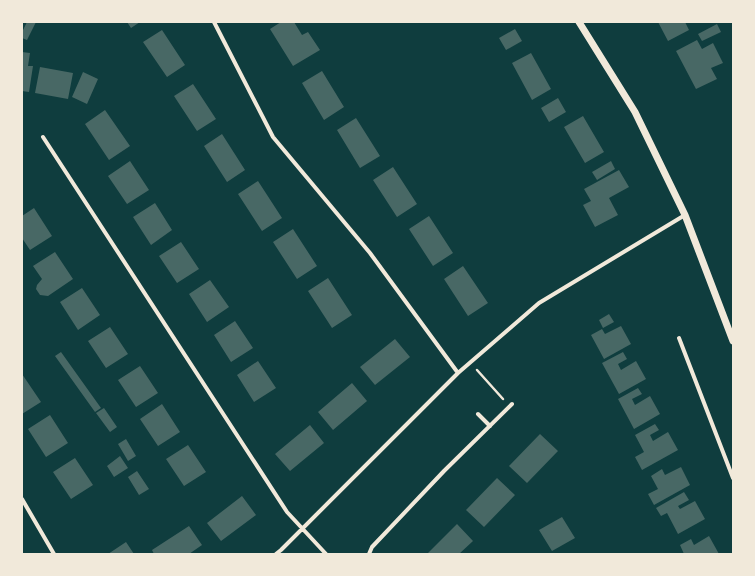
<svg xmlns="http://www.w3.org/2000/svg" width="755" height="576" viewBox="0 0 755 576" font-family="Inter,sans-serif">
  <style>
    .building { fill: #486865 }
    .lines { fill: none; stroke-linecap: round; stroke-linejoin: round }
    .path { stroke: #f1e9da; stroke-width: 2.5 }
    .minor { stroke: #f1e9da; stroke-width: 4 }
    .tertiary { stroke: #f1e9da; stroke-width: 7 }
  </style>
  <rect width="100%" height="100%" fill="#0f3d3e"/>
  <path class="building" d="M 27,22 L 36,22 L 27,40 L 22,38 L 22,32 Z
    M 127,22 L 140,22 L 131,28 Z
    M 281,22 L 294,22 L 302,35 L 308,32 L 320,50 L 293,66 L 270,29 Z
    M 658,22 L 685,22 L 689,30 L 668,41 Z
    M 717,24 L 721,32 L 702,41 L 698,34 Z
    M 515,29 L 522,41 L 506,50 L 499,38 Z
    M 162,30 L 185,65 L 167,77 L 143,42 Z
    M 697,40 L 702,49 L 713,43 L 723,63 L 711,68 L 717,79 L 696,89 L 676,51 Z
    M 22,52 L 30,53 L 28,66 L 33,66 L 29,92 L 22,91 Z
    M 531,53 L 551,89 L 532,100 L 512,63 Z
    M 40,67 L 73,73 L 68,99 L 35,93 Z
    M 322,71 L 344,107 L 324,120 L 302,83 Z
    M 83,72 L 98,79 L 87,104 L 72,97 Z
    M 193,84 L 216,119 L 197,131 L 174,96 Z
    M 558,98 L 566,112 L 549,122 L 541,108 Z
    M 105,110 L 130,146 L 109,160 L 85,124 Z
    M 583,116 L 604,152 L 585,163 L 564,127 Z
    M 356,118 L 380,156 L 360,168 L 337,130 Z
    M 222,134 L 245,170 L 227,182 L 204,146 Z
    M 130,161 L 149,190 L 127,204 L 108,176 Z
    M 611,161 L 615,169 L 597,180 L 592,172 Z
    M 393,167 L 417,204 L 397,217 L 373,180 Z
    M 619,170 L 629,187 L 609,198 L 618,215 L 595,227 L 583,205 L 591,201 L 584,189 Z
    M 258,181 L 282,218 L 262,231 L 238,194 Z
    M 155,203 L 172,230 L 151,245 L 133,217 Z
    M 34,208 L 52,236 L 30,250 L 22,238 L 22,216 Z
    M 429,216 L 453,253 L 433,266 L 409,229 Z
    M 293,229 L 317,266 L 297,279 L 273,242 Z
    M 181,242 L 199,269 L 177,283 L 159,256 Z
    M 55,252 L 73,279 L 48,296 L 40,295 L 36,289 L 37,285 L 42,279 L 33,266 Z
    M 463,266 L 488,303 L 468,316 L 444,279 Z
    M 328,278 L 352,315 L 332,328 L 308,291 Z
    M 210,280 L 229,307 L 207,322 L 189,294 Z
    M 82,288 L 100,315 L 78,330 L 60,302 Z
    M 609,314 L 614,322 L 603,328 L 599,320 Z
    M 235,321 L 253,348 L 231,362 L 214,335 Z
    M 621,326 L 631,344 L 604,359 L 591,335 L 602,329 L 605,334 Z
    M 110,327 L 128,354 L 106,368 L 88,341 Z
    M 395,339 L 410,357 L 375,385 L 360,367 Z
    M 61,352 L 101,408 L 95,412 L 55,356 Z
    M 623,352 L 627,359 L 618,364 L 621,370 L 636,361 L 646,379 L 619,394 L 602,363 Z
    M 258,361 L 276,388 L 254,402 L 237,375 Z
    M 140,366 L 158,393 L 136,407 L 118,380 Z
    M 22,374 L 41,402 L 22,414 Z
    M 352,383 L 367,401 L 333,430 L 318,412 Z
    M 638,388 L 642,394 L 632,399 L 635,405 L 650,396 L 660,414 L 634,429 L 618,399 Z
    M 162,404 L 180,432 L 158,446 L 140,419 Z
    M 104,408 L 117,427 L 110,432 L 96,413 Z
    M 50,415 L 68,443 L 46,457 L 28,429 Z
    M 655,424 L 659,430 L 650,435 L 653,441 L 668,432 L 678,450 L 642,470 L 635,457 L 644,452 L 635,435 Z
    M 310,425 L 324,443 L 290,471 L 275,454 Z
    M 540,434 L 558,451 L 527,483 L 509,466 Z
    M 126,439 L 136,456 L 128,461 L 118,444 Z
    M 188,445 L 206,472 L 184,486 L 166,459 Z
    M 120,456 L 128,468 L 114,477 L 107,466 Z
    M 75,458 L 93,485 L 71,499 L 53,472 Z
    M 681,467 L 690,485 L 654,505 L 648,494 L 658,489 L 651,476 L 662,469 L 665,475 Z
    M 137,471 L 149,489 L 139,495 L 128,477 Z
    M 497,478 L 515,495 L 484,527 L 466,510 Z
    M 684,492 L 689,500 L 678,506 L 680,509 L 695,501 L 705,519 L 678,534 L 667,513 L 661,516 L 656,508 Z
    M 242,496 L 256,515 L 221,541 L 207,523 Z
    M 562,517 L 575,538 L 552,551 L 539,530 Z
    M 457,524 L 473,541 L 459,554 L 427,554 Z
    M 189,526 L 202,545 L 189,554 L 154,554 L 152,550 Z
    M 709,536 L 719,554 L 684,554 L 680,545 L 691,539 L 694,545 Z
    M 126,542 L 134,554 L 108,554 Z"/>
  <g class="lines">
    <path class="path" d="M 477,370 L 503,399"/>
    <path class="minor" d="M 214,22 L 273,137 L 370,253 L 458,373
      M 43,137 L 287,512 L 326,554
      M 679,338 L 733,478
      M 478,414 L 490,426
      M 22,499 L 54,554
      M 276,554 L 281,550 L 458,373 L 539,303 L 685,215
      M 369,554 L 372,547 L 444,471 L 512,404"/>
    <path class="tertiary" d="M 579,22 L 635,112 L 685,215 L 733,341"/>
  </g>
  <rect width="755" height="576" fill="none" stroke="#f1e9da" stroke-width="46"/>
</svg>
